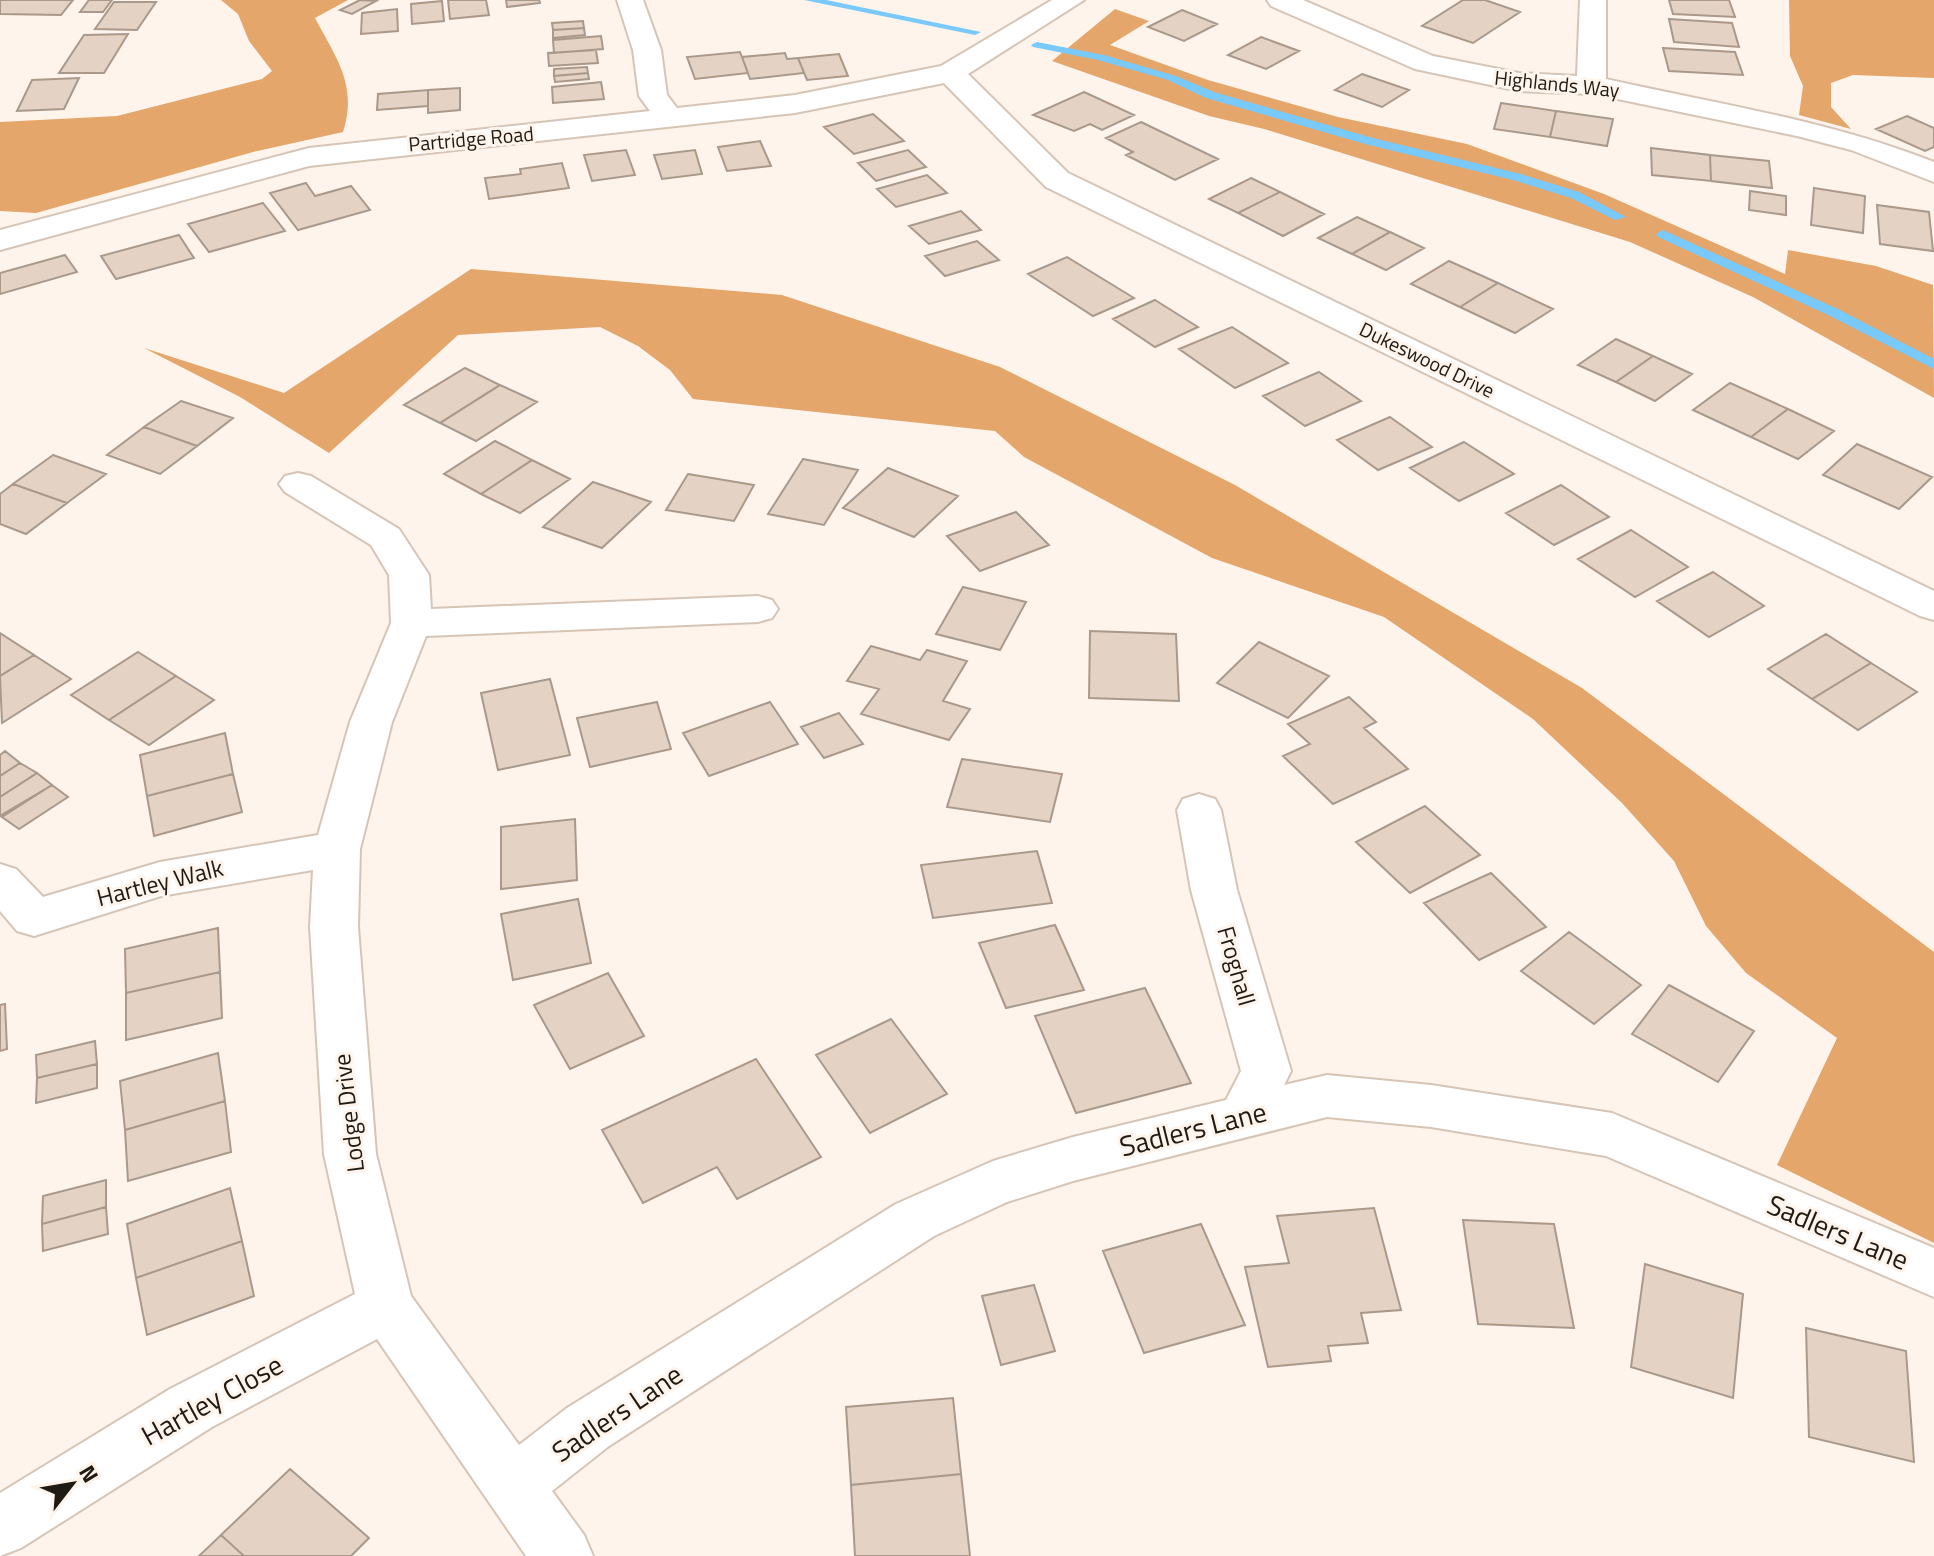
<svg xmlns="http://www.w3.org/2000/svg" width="1934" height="1556" viewBox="0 0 1934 1556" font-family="'Titillium Web',sans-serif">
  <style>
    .forest { fill: #e4a66b }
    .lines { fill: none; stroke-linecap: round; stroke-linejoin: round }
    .stream { fill: #79c9fa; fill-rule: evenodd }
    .building { fill: #e4d3c4; stroke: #aa998b; stroke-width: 2 }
    .minor-casing { stroke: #d6c5b6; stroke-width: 4 }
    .minor { fill: #fff; fill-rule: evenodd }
    .labels { text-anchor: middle; stroke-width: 6; stroke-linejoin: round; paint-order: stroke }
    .far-street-label { font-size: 20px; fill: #201a14; stroke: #fef4eb }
    .street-label { font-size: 24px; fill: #201a14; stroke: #fef4eb }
    .near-street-label { font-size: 28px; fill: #201a14; stroke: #fef4eb }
  </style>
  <rect width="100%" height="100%" fill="#fef4eb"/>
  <path class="forest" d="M 221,0 L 348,0 L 315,18 C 336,58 358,85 343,132 L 253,152 L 36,213 L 0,211 L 0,122 L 117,116 L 262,79 L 272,71 L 249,41 L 238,14 Z
    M 1789,0 L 1934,0 L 1934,78 L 1853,75 L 1831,83 L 1831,107 L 1851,129 L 1799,115 L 1803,86 L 1790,56 Z
    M 1115,9 L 1149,21 L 1110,45 L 1208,80 L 1338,117 L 1467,144 L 1604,194 L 1785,274 L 1788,250 L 1876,266 L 1933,285 L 1934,398 L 1753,297 L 1630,242 L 1264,129 L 1209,116 L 1052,61 Z
    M 471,269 L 782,295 L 1000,367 L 1235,485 L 1582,688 L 1934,952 L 1934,1243 L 1777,1165 L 1837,1038 L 1746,973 L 1706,926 L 1674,861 L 1622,803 L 1533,719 L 1384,617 L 1212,558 L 1024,457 L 995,431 L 693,399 L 670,370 L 638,346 L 600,327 L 458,335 L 329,453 L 240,397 L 144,348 L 284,393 Z"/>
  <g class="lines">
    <path class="stream" d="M 804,0 L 826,0 L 981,32 L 975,35 Z
      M 1037,42 L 1104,55 L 1176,76 L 1214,92 L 1373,138 L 1521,174 L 1579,192 L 1626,217 L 1615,220 L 1571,198 L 1513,180 L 1365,144 L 1206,98 L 1168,80 L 1098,60 L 1033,47 L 1031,45 Z
      M 1663,230 L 1838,309 L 1934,359 L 1934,369 L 1828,315 L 1658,237 L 1656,234 Z"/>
  </g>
  <path class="building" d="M 0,0 L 73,0 L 61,15 L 0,14 Z
    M 89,0 L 112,0 L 103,12 L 80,12 Z
    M 360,0 L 376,1 L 352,14 L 340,10 Z
    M 448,0 L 486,0 L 489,15 L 450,19 Z
    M 506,0 L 539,0 L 540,3 L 507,7 Z
    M 1463,0 L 1485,0 L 1520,12 L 1473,43 L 1422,26 Z
    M 1669,0 L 1729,0 L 1735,17 L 1673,14 Z
    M 442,1 L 444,21 L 412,24 L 411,4 Z
    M 114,2 L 156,2 L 137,30 L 95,29 Z
    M 397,9 L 398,31 L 361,34 L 362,13 Z
    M 1182,10 L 1217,24 L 1184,41 L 1148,27 Z
    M 1669,19 L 1732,23 L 1739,47 L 1674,42 Z
    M 583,21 L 584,28 L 553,30 L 552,23 Z
    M 584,28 L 585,35 L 553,38 L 553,30 Z
    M 128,34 L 104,73 L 59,73 L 84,35 Z
    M 601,36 L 603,49 L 554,53 L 553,40 Z
    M 1261,37 L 1299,51 L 1266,69 L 1228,55 Z
    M 1663,48 L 1735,52 L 1743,75 L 1669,71 Z
    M 596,50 L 598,63 L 549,66 L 548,53 Z
    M 740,52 L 748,73 L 695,79 L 687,57 Z
    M 785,53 L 787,59 L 798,58 L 804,73 L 750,79 L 742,57 Z
    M 839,54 L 848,76 L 807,80 L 798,58 Z
    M 587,67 L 588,73 L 554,76 L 554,69 Z
    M 588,73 L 589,79 L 555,82 L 554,76 Z
    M 1362,74 L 1409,90 L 1382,107 L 1335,90 Z
    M 79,78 L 64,109 L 17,111 L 32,80 Z
    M 601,82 L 604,99 L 553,103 L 552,87 Z
    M 460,88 L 460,110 L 428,113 L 428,90 Z
    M 428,90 L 428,106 L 377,110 L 378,94 Z
    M 1084,92 L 1134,115 L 1102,130 L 1090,124 L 1074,131 L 1033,115 Z
    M 1501,103 L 1556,111 L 1550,137 L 1494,129 Z
    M 1556,111 L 1613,119 L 1607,146 L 1550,137 Z
    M 873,114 L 904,141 L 854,154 L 824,127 Z
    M 1907,116 L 1934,128 L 1934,147 L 1925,151 L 1876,129 Z
    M 1141,122 L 1218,159 L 1175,180 L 1126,155 L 1133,152 L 1106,138 Z
    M 760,141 L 771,166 L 727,171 L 718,147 Z
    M 1651,148 L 1710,155 L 1711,181 L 1652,175 Z
    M 626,150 L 635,175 L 592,181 L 584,155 Z
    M 695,150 L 702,174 L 662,179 L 654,155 Z
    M 908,150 L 926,167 L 876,181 L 858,163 Z
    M 1710,155 L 1769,161 L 1772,188 L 1711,181 Z
    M 562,163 L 569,188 L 489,199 L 485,178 L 521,174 L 520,169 Z
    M 927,175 L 947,193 L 896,207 L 877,189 Z
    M 1251,178 L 1280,192 L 1238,213 L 1209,199 Z
    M 306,183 L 315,196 L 351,186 L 370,210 L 298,230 L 270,193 Z
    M 1814,188 L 1865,196 L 1863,233 L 1811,225 Z
    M 1750,191 L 1786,196 L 1786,215 L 1749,210 Z
    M 1280,192 L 1324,214 L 1283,236 L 1238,213 Z
    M 263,203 L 285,231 L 209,252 L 188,224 Z
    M 1877,205 L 1929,212 L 1933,251 L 1880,244 Z
    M 961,211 L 981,230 L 929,244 L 909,226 Z
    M 1357,217 L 1390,232 L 1352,254 L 1318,238 Z
    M 1390,232 L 1424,248 L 1386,270 L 1352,254 Z
    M 179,235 L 194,258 L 116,279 L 101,256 Z
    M 977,241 L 999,260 L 945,276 L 925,256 Z
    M 65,255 L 77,272 L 0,294 L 0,273 Z
    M 1067,257 L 1134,298 L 1093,316 L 1028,274 Z
    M 1449,261 L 1498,283 L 1460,307 L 1411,284 Z
    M 1498,283 L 1553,309 L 1515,333 L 1460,307 Z
    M 1155,300 L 1198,327 L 1155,347 L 1113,319 Z
    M 1232,327 L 1288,363 L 1235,388 L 1179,349 Z
    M 1616,339 L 1653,356 L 1616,382 L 1578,365 Z
    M 1653,356 L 1692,374 L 1655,401 L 1616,382 Z
    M 465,368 L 500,385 L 440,423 L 404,405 Z
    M 1319,372 L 1361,401 L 1305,426 L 1263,396 Z
    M 1730,383 L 1788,409 L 1751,437 L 1693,410 Z
    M 500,385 L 537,402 L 476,441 L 440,423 Z
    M 181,401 L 233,418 L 197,446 L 144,427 Z
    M 1788,409 L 1834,431 L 1798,459 L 1751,437 Z
    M 1390,417 L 1432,447 L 1378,470 L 1337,440 Z
    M 144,427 L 197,446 L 160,474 L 107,455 Z
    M 495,441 L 532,460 L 481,494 L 444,474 Z
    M 1464,442 L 1514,474 L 1459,501 L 1410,468 Z
    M 1857,444 L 1932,477 L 1899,509 L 1823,475 Z
    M 53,455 L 106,474 L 67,503 L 13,484 Z
    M 803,459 L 858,470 L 824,525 L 768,514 Z
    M 532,460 L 570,479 L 520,513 L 481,494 Z
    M 888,468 L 958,496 L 914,537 L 843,508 Z
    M 688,474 L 754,485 L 734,521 L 666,510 Z
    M 593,482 L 651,502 L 602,548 L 543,527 Z
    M 13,484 L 67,503 L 26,534 L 0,524 L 0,494 Z
    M 1561,485 L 1609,517 L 1554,545 L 1506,513 Z
    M 1016,512 L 1049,545 L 980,571 L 947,536 Z
    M 1631,530 L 1688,567 L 1635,597 L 1578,559 Z
    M 1713,572 L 1764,606 L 1709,637 L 1657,601 Z
    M 963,587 L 1026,602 L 1000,650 L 936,634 Z
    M 1090,631 L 1176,634 L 1179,701 L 1089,698 Z
    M 0,633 L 34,655 L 0,676 Z
    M 1826,634 L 1871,663 L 1812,699 L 1768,669 Z
    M 1259,642 L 1329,676 L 1288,718 L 1217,683 Z
    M 871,646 L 920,660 L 927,650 L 967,661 L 943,701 L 970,709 L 949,740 L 861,714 L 879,689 L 847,681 Z
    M 138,652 L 176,676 L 109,720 L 71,695 Z
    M 34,655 L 71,679 L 2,723 L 0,676 Z
    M 1871,663 L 1917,692 L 1858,730 L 1812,699 Z
    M 176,676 L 214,700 L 149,745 L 109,720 Z
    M 550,679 L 570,755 L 498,770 L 481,693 Z
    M 1349,697 L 1376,722 L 1364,728 L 1408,769 L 1333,804 L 1283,756 L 1310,744 L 1288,724 Z
    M 657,702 L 671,749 L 590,767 L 577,718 Z
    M 770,702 L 798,744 L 709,776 L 683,733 Z
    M 839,713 L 863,744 L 824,758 L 801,727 Z
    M 225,733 L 233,774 L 147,796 L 140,755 Z
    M 5,751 L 20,763 L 0,776 L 0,755 Z
    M 962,759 L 1062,774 L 1050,822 L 947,807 Z
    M 20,763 L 37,773 L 0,797 L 0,776 Z
    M 37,773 L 52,785 L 0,816 L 0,797 Z
    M 233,774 L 242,812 L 154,836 L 147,796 Z
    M 52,785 L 68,797 L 19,829 L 2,817 Z
    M 1425,806 L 1480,855 L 1410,893 L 1356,842 Z
    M 575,819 L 577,880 L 501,889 L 501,827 Z
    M 1037,851 L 1052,903 L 933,918 L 921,865 Z
    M 1491,873 L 1546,927 L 1479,960 L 1424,903 Z
    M 578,899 L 591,963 L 513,980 L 501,914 Z
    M 1055,925 L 1084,990 L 1006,1008 L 979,943 Z
    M 218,928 L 220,972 L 126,993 L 125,949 Z
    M 1569,932 L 1641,985 L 1594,1024 L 1521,971 Z
    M 220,972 L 222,1018 L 126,1040 L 126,993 Z
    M 608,973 L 644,1036 L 570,1069 L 534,1005 Z
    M 1669,985 L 1754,1031 L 1718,1082 L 1632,1034 Z
    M 1145,988 L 1191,1083 L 1076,1113 L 1035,1016 Z
    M 5,1004 L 7,1049 L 0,1051 L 0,1005 Z
    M 891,1019 L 947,1094 L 870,1133 L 816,1055 Z
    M 95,1041 L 97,1064 L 37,1078 L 36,1055 Z
    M 218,1053 L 225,1101 L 125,1130 L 120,1081 Z
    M 756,1059 L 821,1157 L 737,1199 L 717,1167 L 643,1203 L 602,1130 Z
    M 97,1064 L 97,1088 L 36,1103 L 37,1078 Z
    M 225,1101 L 231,1152 L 128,1181 L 125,1130 Z
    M 106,1180 L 106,1207 L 42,1224 L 43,1196 Z
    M 230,1188 L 242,1241 L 136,1278 L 127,1224 Z
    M 106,1207 L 108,1234 L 43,1251 L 42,1224 Z
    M 1374,1208 L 1401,1310 L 1361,1313 L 1368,1343 L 1328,1346 L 1331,1361 L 1268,1367 L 1245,1267 L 1289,1263 L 1277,1216 Z
    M 1463,1220 L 1554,1224 L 1574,1328 L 1478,1324 Z
    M 1201,1224 L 1245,1325 L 1144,1353 L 1103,1251 Z
    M 242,1241 L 254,1296 L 147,1335 L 136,1278 Z
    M 1645,1264 L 1743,1294 L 1733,1398 L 1631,1367 Z
    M 1034,1285 L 1055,1351 L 1001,1365 L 982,1296 Z
    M 1806,1328 L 1906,1351 L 1914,1462 L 1809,1437 Z
    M 953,1398 L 961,1474 L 851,1485 L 846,1407 Z
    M 290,1469 L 369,1538 L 351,1556 L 244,1556 L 221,1535 Z
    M 961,1474 L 970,1556 L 855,1556 L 851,1485 Z
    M 221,1535 L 244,1556 L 199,1556 Z"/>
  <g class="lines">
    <g class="minor-casing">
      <path id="minor" d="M 617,0 L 643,0 L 661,50 L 667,95 L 677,108 L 795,95 L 941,66 L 1052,0 L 1084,0 L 968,74 L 1068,173 L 1934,591 L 1934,620 L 1920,616 L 1046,187 L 944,83 L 795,113 L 309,166 L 0,250 L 0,230 L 309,148 L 650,111 L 639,96 L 633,50 Z
        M 1267,0 L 1303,0 L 1433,56 L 1519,73 L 1577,76 L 1580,0 L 1606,0 L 1606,79 C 1717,104 1828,120 1934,162 L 1934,182 L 1851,150 L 1797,136 L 1593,94 L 1519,91 L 1415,69 L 1271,6 Z
        M 298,473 L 311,476 L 399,529 L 429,575 L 431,609 L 758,596 L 772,600 L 778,609 L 772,618 L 758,622 L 426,636 L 392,722 L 360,849 L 358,927 L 376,1154 L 411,1296 L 519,1445 L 567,1408 L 896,1204 L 993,1161 L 1073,1137 L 1226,1100 L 1241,1071 L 1191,890 L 1177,810 L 1183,799 L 1199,794 L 1215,799 L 1221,810 L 1237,890 L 1291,1071 L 1284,1085 L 1327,1075 L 1431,1085 L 1612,1113 L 1934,1248 L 1934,1297 L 1606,1156 L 1431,1127 L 1327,1117 L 1073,1181 L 1007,1202 L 934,1236 L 609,1446 L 552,1491 L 584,1535 L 593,1556 L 526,1556 L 377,1339 L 212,1427 L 21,1548 L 0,1556 L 0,1493 L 170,1389 L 355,1294 L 324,1154 L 310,927 L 313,870 L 161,896 L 34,936 L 17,931 L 0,911 L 0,864 L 16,869 L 43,897 L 160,862 L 318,835 L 350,722 L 391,623 L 389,575 L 371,545 L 285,492 L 279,484 L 285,476 Z"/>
    </g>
    <use href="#minor" class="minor"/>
  </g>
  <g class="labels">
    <g class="far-street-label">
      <text transform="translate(1557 84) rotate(6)" y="7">Highlands Way</text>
      <text transform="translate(471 139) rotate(-5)" y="7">Partridge Road</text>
      <text transform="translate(1427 360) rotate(26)" y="7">Dukeswood Drive</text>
    </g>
    <g class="street-label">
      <text transform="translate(160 883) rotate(-14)" y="8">Hartley Walk</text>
      <text transform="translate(1236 966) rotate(74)" y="8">Froghall</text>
      <text transform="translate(349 1113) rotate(-97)" y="8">Lodge Drive</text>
    </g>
    <g class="near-street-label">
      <text transform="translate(1193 1129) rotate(-14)" y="10">Sadlers Lane</text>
      <text transform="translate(1838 1232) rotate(23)" y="10">Sadlers Lane</text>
      <text transform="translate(212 1400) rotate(-29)" y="10">Hartley Close</text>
      <text transform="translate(617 1413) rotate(-34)" y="10">Sadlers Lane</text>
    </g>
  </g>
  <g transform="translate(72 1484) rotate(59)" stroke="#fef4eb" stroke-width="6" paint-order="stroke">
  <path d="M0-6L14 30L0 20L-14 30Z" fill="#201a14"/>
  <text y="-12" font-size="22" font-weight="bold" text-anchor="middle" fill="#201a14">N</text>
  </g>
</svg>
